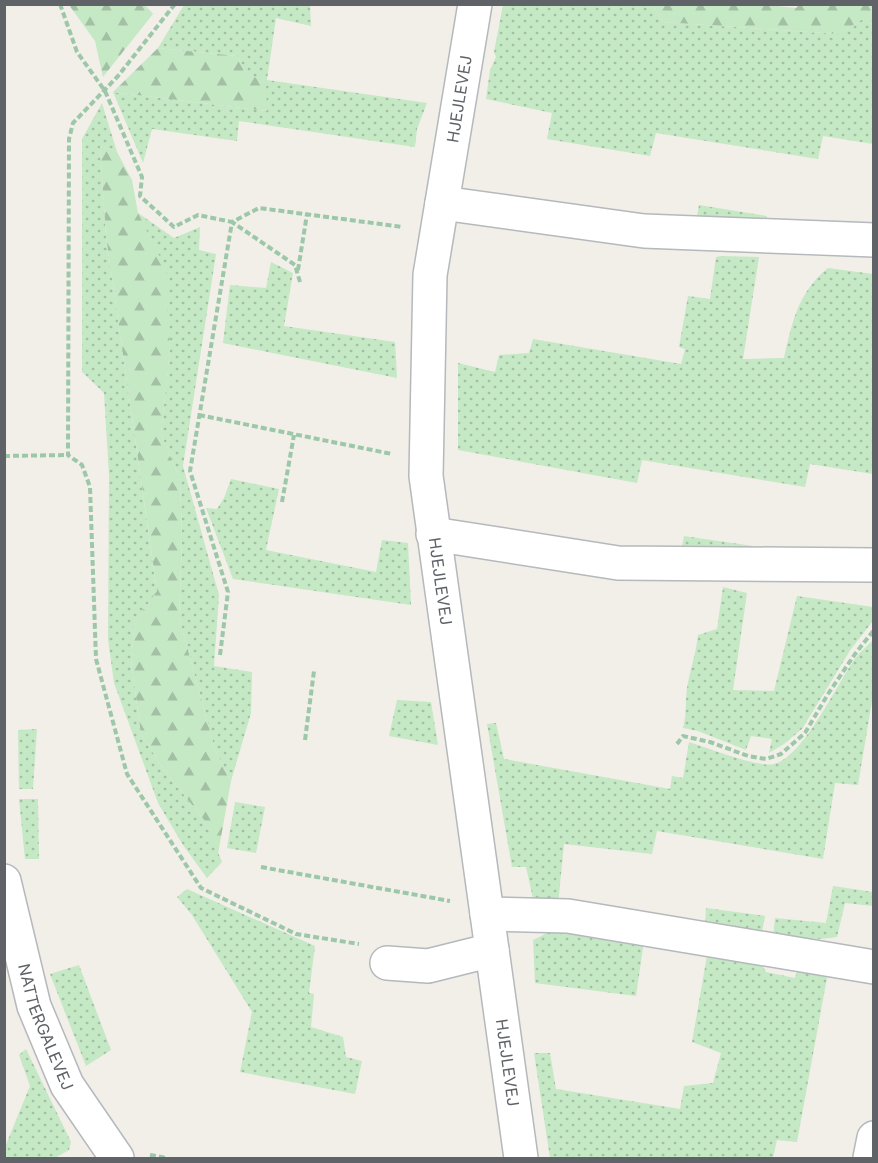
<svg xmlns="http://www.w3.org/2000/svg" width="878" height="1163" viewBox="0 0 878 1163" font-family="Inter,sans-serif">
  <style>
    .grass { fill: url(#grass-dots) }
    .forest { fill: url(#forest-firs) }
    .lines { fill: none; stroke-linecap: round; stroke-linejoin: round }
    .minor-casing { stroke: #b5b8bc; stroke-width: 36 }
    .path { stroke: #9cc7a9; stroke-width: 4; stroke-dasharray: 6 3; stroke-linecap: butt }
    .minor { stroke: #fff; stroke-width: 33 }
    .labels { text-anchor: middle; stroke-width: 5; stroke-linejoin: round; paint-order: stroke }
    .street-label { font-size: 16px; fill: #5f6368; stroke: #fff }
  </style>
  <defs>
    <pattern id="grass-dots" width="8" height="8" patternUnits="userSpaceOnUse" patternTransform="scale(1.5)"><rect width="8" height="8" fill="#c5e8c5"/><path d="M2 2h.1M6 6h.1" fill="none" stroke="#a3c0a4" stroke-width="1.8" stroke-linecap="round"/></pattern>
    <pattern id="forest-firs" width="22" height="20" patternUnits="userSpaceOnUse" patternTransform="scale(1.5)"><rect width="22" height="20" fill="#c5e8c5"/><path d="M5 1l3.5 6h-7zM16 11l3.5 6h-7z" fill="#a3c0a4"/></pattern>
  </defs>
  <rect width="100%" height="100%" fill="#f1efe8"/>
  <path class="grass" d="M 310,4 L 311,26 L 276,18 L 267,80 L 427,103 L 417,129 L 415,147 L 239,121 L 237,141 L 152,129 L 143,163 L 113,92 L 266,111 L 246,75 L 238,56 L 158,48 L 184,5 Z
    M 503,5 L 652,5 L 663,22 L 837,34 L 873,13 L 873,144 L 823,136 L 818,159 L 656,133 L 650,156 L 547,139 L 552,113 L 486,99 L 490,70 L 496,57 L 494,52 Z
    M 102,103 L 117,152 L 100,146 L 106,236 L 157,592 L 135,621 L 131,660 L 141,734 L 164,770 L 205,821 L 222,862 L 207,878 L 183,845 L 158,803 L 114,683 L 108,639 L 109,475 L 104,393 L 82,372 L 82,139 Z
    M 699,205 L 767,216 L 765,223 L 696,222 Z
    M 138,213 L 174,238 L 200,227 L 199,250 L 216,254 L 183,466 L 219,595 L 214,666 L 252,672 L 251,713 L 231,781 L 215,750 L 179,617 L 182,538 L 180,480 L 161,434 L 170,349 Z
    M 721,256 L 759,257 L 743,359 L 784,358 C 792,323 798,292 828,268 L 873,274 L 873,474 L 810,464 L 805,487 L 642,460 L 637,483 L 458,450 L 458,363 L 495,372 L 499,355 L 529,353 L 533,339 L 681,364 L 685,349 L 679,347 L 688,296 L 710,299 L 716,257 Z
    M 271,262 L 293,273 L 284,326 L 395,342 L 397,378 L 223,343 L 230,285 L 266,288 Z
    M 231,479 L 279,489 L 266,550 L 376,572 L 382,540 L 408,543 L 411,605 L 233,579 L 206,508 L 217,509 L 224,498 Z
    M 684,536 L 753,546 L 750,553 L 681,552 Z
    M 723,587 L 747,593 L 733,690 L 774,691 L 797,596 L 873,607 L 873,621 L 851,649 L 802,729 L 784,744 L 769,753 L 772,739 L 751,736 L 746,750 L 698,731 L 683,728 C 687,714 685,702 687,688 C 690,670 696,654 698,635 L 717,629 Z
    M 873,640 L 873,695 L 858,785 L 835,783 L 823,859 L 657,831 L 652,854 L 564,844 L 558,905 L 534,903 L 526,867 L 512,867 L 487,724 L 496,723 L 504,759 L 670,789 L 672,776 L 683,778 L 689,742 C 705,747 759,768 774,764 C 804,757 838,681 857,656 C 862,650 868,645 873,640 Z
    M 397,700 L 431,702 L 438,745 L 389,736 Z
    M 37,729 L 33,789 L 19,789 L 18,730 Z
    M 19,799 L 38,799 L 39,859 L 25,859 Z
    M 235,802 L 265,807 L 256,853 L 227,848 Z
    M 833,886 L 873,892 L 873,906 L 845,903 L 837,937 L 821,939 L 773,937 L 775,918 L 826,923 Z
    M 187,889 L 315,946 L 309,993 L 314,994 L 311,1027 L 343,1037 L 346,1057 L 362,1061 L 355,1094 L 240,1072 L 252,1012 L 192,915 L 177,897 Z
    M 706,908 L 765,916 L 761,937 L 705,927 Z
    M 561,926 L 644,941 L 636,996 L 535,983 L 533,940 Z
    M 708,950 L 758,958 L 766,972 L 795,978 L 799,964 L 828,972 L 797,1142 L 777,1140 L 773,1158 L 550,1158 L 534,1053 L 550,1053 L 556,1089 L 680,1109 L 684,1086 L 713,1083 L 721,1053 L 692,1042 Z
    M 79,965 L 111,1050 L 86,1066 L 50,974 Z
    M 26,1049 L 71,1142 L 69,1150 L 55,1158 L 5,1158 L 5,1147 L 30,1086 L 19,1055 Z"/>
  <path class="forest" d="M 758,4 L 796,8 L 800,4 L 873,5 L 873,13 L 838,34 L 663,22 L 652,5 Z
    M 69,5 L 145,5 L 153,14 L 103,77 L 95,41 Z
    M 158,48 L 238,56 L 246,75 L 266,80 L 267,111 L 113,92 Z
    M 100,146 L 117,152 L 132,180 L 138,213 L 166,269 L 170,349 L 161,434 L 180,480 L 182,538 L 179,617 L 215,750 L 231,781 L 218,854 L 205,821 L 164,770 L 141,734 L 131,660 L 135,621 L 157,591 L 106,236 Z"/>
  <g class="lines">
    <g class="minor-casing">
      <g id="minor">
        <path id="s1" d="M 475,4 L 430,275 L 426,476 L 521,1158"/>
        <path d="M 442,203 L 644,231 L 874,240"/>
        <path d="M 433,534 L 618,563 L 874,565"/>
        <path id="s2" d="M 4,881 L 34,1006 L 67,1085 L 117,1158"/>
        <path d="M 487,914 L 568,916 L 874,967"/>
        <path d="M 387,963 L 428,966 L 492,950"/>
        <path d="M 870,1158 L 874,1138"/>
      </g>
    </g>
    <path class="path" d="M 60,4 L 77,52 L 105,91 L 142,177 L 140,196 L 174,227 L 198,215 L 232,222 L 190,471 L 228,592 L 220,655
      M 175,4 L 118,76 L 73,123 L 69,139 L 68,455 L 82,465 L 90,487 L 96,659 L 127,774 L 201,888 L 296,934 L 359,944
      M 298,270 L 307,214
      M 300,282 L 295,265 L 232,222 L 259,208 L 403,227
      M 199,415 L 392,454
      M 4,456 L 68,455
      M 282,502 L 294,435
      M 305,740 L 314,671
      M 677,744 L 683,736 L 710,742 L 748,756 L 766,759 L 781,754 L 805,733 L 828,694 L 855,654 L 874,630
      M 261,867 L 450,901
      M 150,1155 L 167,1158"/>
    <use href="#minor" class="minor"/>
  </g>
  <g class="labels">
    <g class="street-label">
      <text transform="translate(459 99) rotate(-81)" y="6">HJEJLEVEJ</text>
      <text dy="6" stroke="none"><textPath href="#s1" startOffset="582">HJEJLEVEJ</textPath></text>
      <text dy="6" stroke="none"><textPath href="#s2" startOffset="152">NATTERGALEVEJ</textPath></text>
      <text dy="6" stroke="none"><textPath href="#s1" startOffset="1068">HJEJLEVEJ</textPath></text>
    </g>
  </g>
  <rect width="878" height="1163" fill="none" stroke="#5f6368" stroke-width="12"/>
</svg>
